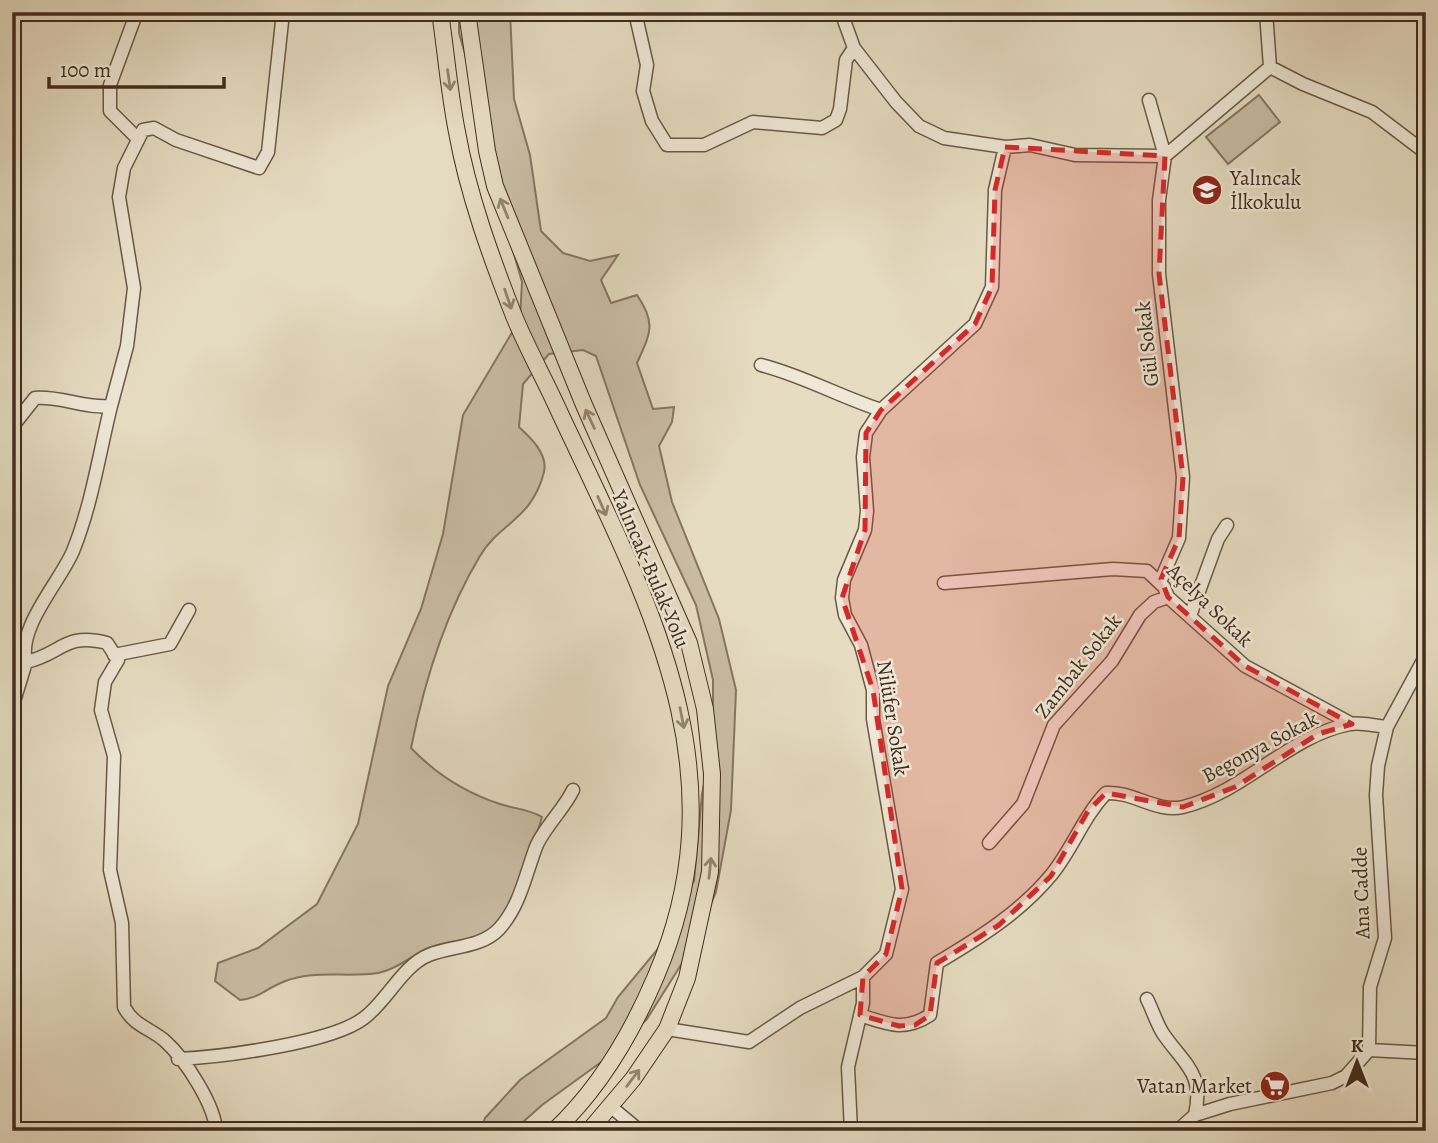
<svg xmlns="http://www.w3.org/2000/svg" width="1438" height="1143" viewBox="0 0 1438 1143" font-family="Alegreya,serif">
  <style>
    .green { fill: #cabea6; stroke: #857662; stroke-width: 2 }
    .lines { fill: none; stroke-linecap: round; stroke-linejoin: round }
    .minor-casing { stroke: #6a5946; stroke-width: 15 }
    .major-casing { stroke: #402d1d; stroke-width: 18 }
    .minor { stroke: #efe8d7; stroke-width: 12 }
    .major { stroke: #e6dcc2; stroke-width: 16 }
    .oneway { stroke: #938470 }
    .marked { fill: #d62828; fill-opacity: 0.2; stroke: #d62828; stroke-width: 5; stroke-dasharray: 14 9; stroke-linejoin: round }
    .labels { text-anchor: middle; stroke-width: 5; stroke-linejoin: round; paint-order: stroke }
    .poi-label { font-size: 21px; fill: #402d1d; stroke: #efe8d7; text-anchor: start }
    .street-label { font-size: 21px; fill: #402d1d; stroke: #efe8d7 }
  </style>
  <rect width="100%" height="100%" fill="#e6dcc2"/>
  <filter id="stains"><feTurbulence type="fractalNoise" baseFrequency=".00286" numOctaves="4"/><feColorMatrix values="0 0 0 0 .2 0 0 0 0 .09 0 0 0 0 .02 0 0 0 .5 -.17"/></filter>
  <radialGradient id="worn" r=".72"><stop offset=".6" stop-color="#630" stop-opacity="0"/><stop offset="1" stop-color="#630" stop-opacity=".3"/></radialGradient>
  <path class="green" d="M 459,12 L 510,12 L 514,99 L 530,155 L 541,231 L 563,253 L 590,261 L 618,255 L 601,280 L 611,303 L 637,295 C 657,324 650,334 637,363 L 653,409 L 674,407 L 672,422 L 659,446 L 672,502 L 719,619 L 736,690 L 731,810 L 716,892 L 694,944 L 647,1019 L 604,1060 L 542,1105 L 513,1131 L 480,1131 L 485,1118 L 520,1080 L 606,1018 L 618,997 L 657,950 L 694,881 L 702,794 L 713,742 L 713,680 L 696,605 L 640,485 L 596,356 L 583,350 L 549,354 L 523,384 L 519,427 C 531,438 548,454 544,472 C 532,520 499,523 480,556 C 445,614 424,683 411,748 C 436,774 466,793 500,804 C 515,809 529,809 542,817 C 533,846 516,910 492,928 C 473,942 446,940 426,949 C 410,957 395,970 378,973 C 347,978 313,969 283,982 C 265,989 260,998 240,1000 L 215,981 L 218,963 L 258,948 L 317,904 L 358,824 L 388,686 L 421,609 L 443,534 L 463,415 L 520,319 L 522,282 L 488,164 L 484,119 L 459,33 Z
    M 1259,95 L 1280,122 L 1228,164 L 1206,137 Z"/>
  <g class="lines">
    <g class="minor-casing">
      <path id="minor" d="M 134,12 L 135,17 L 110,85 L 110,111 L 138,139
        M 635,12 L 647,65 L 643,91 L 652,121 L 667,145 L 704,145 L 753,122 L 822,128 L 836,120 L 840,109 L 846,60 L 854,48
        M 841,12 L 854,48 L 896,102 L 919,126 L 944,138 L 1005,147 L 1030,145 L 1075,155 L 1165,156 L 1270,67
        M 1266,12 L 1270,67 L 1303,84 L 1372,112 L 1426,153
        M 1149,100 L 1165,156 L 1159,200 L 1159,274 L 1183,477 L 1179,538 L 1160,582
        M 761,365 C 804,376 838,396 881,410
        M 111,406 C 99,454 92,504 73,551 C 60,582 17,627 26,662 C 62,654 64,632 107,643 L 118,660 L 105,682 L 101,710 L 114,756 L 110,870 L 122,923 L 124,1007 C 134,1026 150,1028 165,1041 C 185,1059 215,1105 216,1131
        M 12,427 L 35,398 C 62,396 85,409 111,406 L 127,346 L 134,288 L 119,197 L 124,168 L 143,130 L 154,128 L 176,140 L 259,168 L 268,152 L 283,12
        M 944,583 L 1113,569 L 1147,571 L 1164,587 L 1168,597 L 1245,666 L 1352,724
        M 1190,616 L 1218,539 L 1227,525
        M 114,655 L 170,644 L 189,610
        M 12,708 L 26,662
        M 989,843 L 1023,804 L 1054,725 L 1112,661 L 1140,615 L 1154,602 L 1168,597
        M 1147,999 C 1153,1011 1157,1025 1164,1035 C 1186,1066 1204,1074 1195,1115
        M 860,1015 C 888,1024 904,1032 930,1015 L 937,963 C 979,938 1021,912 1052,874 C 1073,848 1083,817 1106,793 C 1133,791 1156,813 1183,807 C 1245,792 1288,736 1350,724 C 1361,722 1375,726 1387,727
        M 667,1029 L 749,1042 L 800,1008 L 863,977
        M 1369,1050 L 1426,1053
        M 178,1059 C 221,1057 332,1043 364,1018 C 387,1001 403,965 429,955 C 451,946 481,948 499,929 C 520,906 525,876 536,847 C 543,829 564,809 573,790
        M 610,1106 L 640,1131
        M 851,1131 L 848,1067 L 863,1003 L 863,977 L 886,954 L 902,889 L 873,719 L 873,690 L 861,645 L 845,615 L 842,598 L 844,580 L 865,530 L 867,511 L 863,457 L 866,433 L 881,410 L 975,324 L 992,287 L 995,190 L 1005,147
        M 1177,1131 L 1195,1115 L 1230,1104 L 1332,1083 L 1346,1076 L 1369,1050 L 1370,987 L 1385,938 L 1376,795 L 1378,766 L 1387,727 L 1426,655"/>
    </g>
    <g class="major-casing">
      <path id="major" d="M 440,12 C 446,52 449,92 457,132 C 468,194 491,257 514,316 C 527,348 544,378 558,409 C 645,596 745,768 656,976 C 632,1033 600,1088 554,1131
        M 467,12 L 487,151 L 495,186 L 584,405 L 689,643 L 705,709 L 712,774 L 710,872 L 687,978 L 667,1029 L 633,1079 L 589,1131"/>
    </g>
    <use href="#minor" class="minor"/>
    <use href="#major" class="major"/>
  </g>
  <defs><path id="oneway-shaft" d="M-6 0H5M1.5-3L5.5 0L1.5 3" fill="none" stroke-width="1.6" stroke-linecap="round" stroke-linejoin="round" transform="scale(1.75)"/></defs>
  <g class="oneway">
    <use href="#oneway-shaft" transform="translate(449 80) rotate(82)"/>
    <use href="#oneway-shaft" transform="translate(504 208) rotate(-112)"/>
    <use href="#oneway-shaft" transform="translate(508 299) rotate(71)"/>
    <use href="#oneway-shaft" transform="translate(590 419) rotate(-115)"/>
    <use href="#oneway-shaft" transform="translate(602 506) rotate(66)"/>
    <use href="#oneway-shaft" transform="translate(682 718) rotate(79)"/>
    <use href="#oneway-shaft" transform="translate(710 868) rotate(-84)"/>
    <use href="#oneway-shaft" transform="translate(633 1078) rotate(-53)"/>
  </g>
  <path class="marked" d="M 1005,147 L 1165,156 L 1159,274 L 1183,477 L 1179,538 L 1161,579 L 1168,597 L 1245,666 L 1352,724 L 1318,734 L 1235,787 L 1183,807 L 1106,793 L 1088,811 L 1051,876 L 999,925 L 937,963 L 930,1015 L 915,1025 L 899,1026 L 860,1015 L 863,977 L 886,954 L 902,889 L 873,690 L 842,598 L 865,530 L 866,433 L 881,410 L 975,324 L 992,287 L 995,190 Z"/>
  <defs>
    <g id="school-disc" transform="scale(1.575)"><circle r="9.5" fill="#8f2418" stroke="#efe8d7"/><path d="M0-5L7-2L0 1L-7-2ZM-4 1L0 2.5L4 1V4Q0 6-4 4Z" fill="#fff"/></g>
    <g id="supermarket-disc" transform="scale(1.575)"><circle r="9.5" fill="#8f2418" stroke="#efe8d7"/><path d="M-6-5.5h2.5l.6 2H6L4.5 2H-2.5L-4.4-4H-6ZM-1.5 3.2a1.3 1.3 0 1 0 .1 0ZM3 3.2a1.3 1.3 0 1 0 .1 0Z" fill="#fff"/></g>
  </defs>
  <g fill-rule="evenodd">
    <use href="#school-disc" x="1207" y="190"/>
    <use href="#supermarket-disc" x="1275" y="1086"/>
  </g>
  <g class="labels">
    <g class="poi-label">
      <text x="1230" y="185">Yalıncak<tspan x="1230" dy="24">İlkokulu</tspan></text>
      <text x="1252" y="1093" text-anchor="end">Vatan Market</text>
    </g>
    <g class="street-label">
      <text transform="translate(1147 344) rotate(-96)" y="7">Gül Sokak</text>
      <text transform="translate(651 569) rotate(67)" y="7">Yalıncak-Bulak Yolu</text>
      <text transform="translate(1210 605) rotate(44)" y="7">Açelya Sokak</text>
      <text transform="translate(1078 666) rotate(-52)" y="7">Zambak Sokak</text>
      <text transform="translate(893 718) rotate(81)" y="7">Nilüfer Sokak</text>
      <text transform="translate(1260 747) rotate(-28)" y="7">Begonya Sokak</text>
      <text transform="translate(1361 893) rotate(-92)" y="7">Ana Cadde</text>
    </g>
  </g>
  <rect width="1438" height="1143" fill="none" stroke="#e6dcc2" stroke-width="42"/>
  <rect x="14" y="14" width="1410" height="1115" fill="none" stroke="#402d1d" stroke-width="3.5"/>
  <rect x="21" y="21" width="1396" height="1101" fill="none" stroke="#402d1d" stroke-width="2"/>
  <g transform="translate(1357 1062)" stroke="#efe8d7" stroke-width="5" paint-order="stroke">
  <path d="M0-5L12 26L0 18L-12 26Z" fill="#402d1d"/>
  <text y="-10" font-size="19" font-weight="bold" text-anchor="middle" fill="#402d1d">K</text>
  </g>
  <path d="M49 77v10h175v-10" fill="none" stroke="#402d1d" stroke-width="3.5"/>
  <text x="60" y="77" font-size="21" fill="#402d1d" stroke="#efe8d7" stroke-width="5" paint-order="stroke">100 m</text>
  <rect width="100%" height="100%" filter="url(#stains)"/>
  <rect width="100%" height="100%" fill="url(#worn)"/>
</svg>
